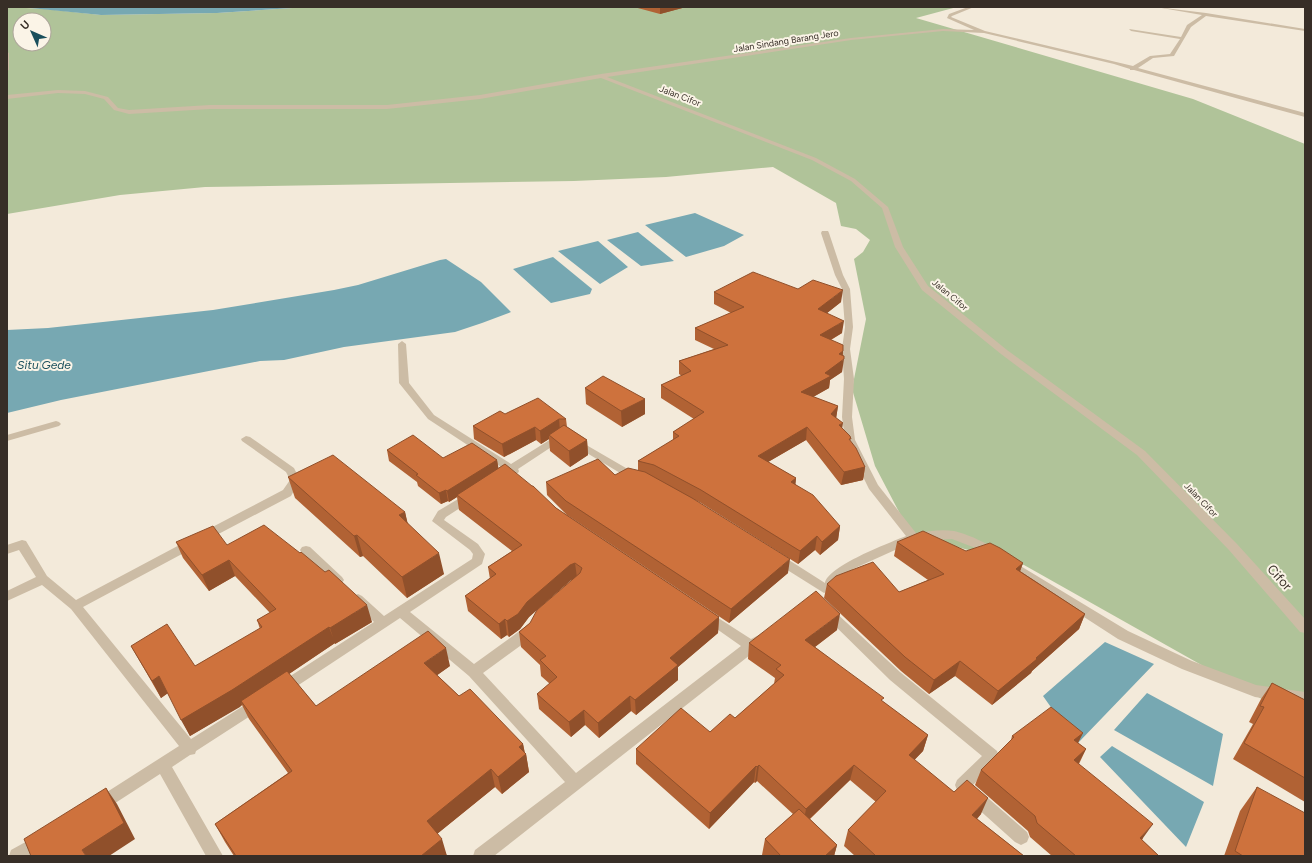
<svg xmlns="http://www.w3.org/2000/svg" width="1312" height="863" viewBox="0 0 1312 863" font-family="Figtree,sans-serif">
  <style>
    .green { fill: #b0c399; fill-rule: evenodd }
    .water { fill: #77a8b2 }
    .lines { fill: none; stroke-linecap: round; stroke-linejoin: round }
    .minor { fill: #ccbca5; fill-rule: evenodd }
    .wall { fill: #b16234 }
    .shaded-wall { fill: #90502b }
    .building { fill: #ce723d; stroke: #90502b }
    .labels { text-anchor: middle; stroke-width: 4; stroke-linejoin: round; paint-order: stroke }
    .far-street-label { font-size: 9px; fill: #372e27; stroke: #fbf4e7 }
    .water-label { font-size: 12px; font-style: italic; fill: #1a4f5c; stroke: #fbf4e7 }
    .near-street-label { font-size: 13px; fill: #372e27; stroke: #fbf4e7 }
  </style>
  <rect width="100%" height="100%" fill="#f3eada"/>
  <path class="green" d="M 7,7 L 45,9 L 101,15 L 217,13 L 308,7 L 957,7 L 916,18 L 1193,99 L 1305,144 L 1305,728 L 1299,720 L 1024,565 L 939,542 L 909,531 L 875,466 L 852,389 L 866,319 L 854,259 L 863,252 L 870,240 L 856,229 L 841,226 L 836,203 L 773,167 L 666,177 L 574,181 L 205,187 L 120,195 L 7,214 ZM 20,20 L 44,20 L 44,44 L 20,44 Z"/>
  <path class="water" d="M 20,7 L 308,7 L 217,13 L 101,15 Z
    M 695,213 L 744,235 L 724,246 L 686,257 L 645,225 Z
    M 638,232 L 674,261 L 641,266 L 607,240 Z
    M 598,241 L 628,267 L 600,284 L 558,251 Z
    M 553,257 L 592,289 L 590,294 L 551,303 L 513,269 Z
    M 446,259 L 481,282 L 511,312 L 482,323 L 455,332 L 344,347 L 284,360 L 260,361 L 61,400 L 7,413 L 7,330 L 48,328 L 213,310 L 334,290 L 358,285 L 440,260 Z
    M 1105,642 L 1154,664 L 1077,744 L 1043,696 Z
    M 1147,693 L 1223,734 L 1213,786 L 1114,730 Z
    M 1112,746 L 1204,802 L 1186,847 L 1100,757 Z"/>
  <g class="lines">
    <path class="minor" d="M 968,7 L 974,7 L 952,16 L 951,17 L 985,31 L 1133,66 L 1150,56 L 1170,54 L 1180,39 L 1131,31 L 1129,29 L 1181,37 L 1187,25 L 1202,15 L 1156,7 L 1206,13 L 1305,29 L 1305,31 L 1206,16 L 1191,27 L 1174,56 L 1153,58 L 1138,68 L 1305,113 L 1305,117 L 1134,70 L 1130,70 L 1130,69 L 1114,64 L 984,33 L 943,31 L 851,40 L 607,77 L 816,158 L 855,179 L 888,207 L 903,247 L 928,286 L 1007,350 L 1145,451 L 1237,544 L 1305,619 L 1305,633 L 1300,632 L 1229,550 L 1137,455 L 1001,354 L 922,290 L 895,247 L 882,208 L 851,181 L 812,160 L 601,78 L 480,99 L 387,109 L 210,109 L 129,114 L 114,110 L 104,99 L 85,94 L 58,93 L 7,99 L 7,95 L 58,90 L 85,91 L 108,97 L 118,108 L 129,110 L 210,105 L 387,105 L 480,95 L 601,74 L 851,38 L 943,29 L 974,30 L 947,18 L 949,14 Z
      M 996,7 L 1001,7 L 999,8 Z
      M 7,52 L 9,53 L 9,70 L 7,71 Z
      M 822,231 L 828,231 L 829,233 L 843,275 L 850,289 L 853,327 L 850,349 L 854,379 L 852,417 L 855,440 L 878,485 L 916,533 C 928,531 942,529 954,531 C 964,533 992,544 998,553 L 996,556 L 992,557 L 988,556 L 978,549 L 952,539 L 915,541 L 853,569 L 835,585 L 829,586 L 830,588 L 828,591 L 824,593 L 773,561 L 771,558 L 773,555 L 777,554 L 781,555 L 825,583 C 828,566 889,543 906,536 L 869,489 L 845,440 L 842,417 L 844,379 L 842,349 L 845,327 L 842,289 L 835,275 L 821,233 Z
      M 402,341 L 406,344 L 409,383 L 434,415 L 511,464 L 556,436 L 564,436 L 565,438 L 518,469 L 519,471 L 518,473 L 511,474 L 500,479 L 496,478 L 495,476 L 504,469 L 428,419 L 399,383 L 398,344 Z
      M 56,421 L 59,422 L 61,424 L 59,426 L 7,441 L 7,435 Z
      M 246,436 L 250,437 L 294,468 L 300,480 L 291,496 L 209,539 L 201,539 L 199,536 L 201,533 L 283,490 L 290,480 L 286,472 L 242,441 L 241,439 Z
      M 576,439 L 638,475 L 639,477 L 638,479 L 630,479 L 572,444 L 571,442 L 572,440 Z
      M 470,492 L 474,493 L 475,496 L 474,499 L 446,517 L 444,520 L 478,544 L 485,554 L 482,564 L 410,612 L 474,664 L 521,630 C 525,626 528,625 534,626 L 535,630 L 531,638 L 483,673 L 576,773 L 741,646 L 704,620 L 702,617 L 704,614 L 708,612 L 712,614 L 751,639 L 759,635 L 764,636 L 765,640 L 764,644 L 494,856 L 473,856 L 475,850 L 565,782 L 469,676 L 400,618 L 288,692 L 283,694 L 278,692 L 276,688 L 278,684 L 374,622 L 354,602 L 352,599 L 354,596 L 358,594 L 362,596 L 384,616 L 472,559 L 473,554 L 470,550 L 432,521 L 438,511 Z
      M 22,540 L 26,541 L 47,576 L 76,600 L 187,541 L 191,540 L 195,541 L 197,544 L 195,547 L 83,607 L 191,739 L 251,701 L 256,699 L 261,701 L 263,705 L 261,709 L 196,751 L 195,754 L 190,755 L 172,767 L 223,856 L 206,856 L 160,774 L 106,809 L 101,811 L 96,809 L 93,804 L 96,799 L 179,746 L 71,609 L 42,585 L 7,601 L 7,591 L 36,577 L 19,550 L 7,554 L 7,545 Z
      M 306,546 L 310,547 L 342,577 L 344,580 L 342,583 L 338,584 L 334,583 L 302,553 L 300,550 L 302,547 Z
      M 1009,559 L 1128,631 L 1192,661 L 1256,685 L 1305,692 L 1305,704 L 1255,697 L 1182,669 L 1118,639 L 1005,566 L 1003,563 L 1005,560 Z
      M 829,608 L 833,610 L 900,672 L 997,751 L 999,756 L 997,761 L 973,785 L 1027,832 L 1029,837 L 1027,842 L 1021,845 L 1015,842 L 957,790 L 955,785 L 957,780 L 982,756 L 890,680 L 825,616 L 823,613 L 825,610 Z
      M 40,834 L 46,837 L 48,842 C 41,858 23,856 9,856 L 11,850 Z"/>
  </g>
  <path class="wall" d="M 634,7 L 686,7 L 660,14 Z
    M 798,289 L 841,302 L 827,313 L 842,333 L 831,340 L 843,351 L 842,372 L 830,380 L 829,388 L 813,397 L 838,406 L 836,418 L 865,467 L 863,480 L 841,485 L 806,440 L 768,462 L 796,478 L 795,484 L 840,526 L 838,540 L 820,555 L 815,550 L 798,564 L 701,503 L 691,498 L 788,573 L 729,623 L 567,515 L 547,495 L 546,482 L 615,475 L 638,470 L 638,461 L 673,440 L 673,432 L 694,419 L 661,398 L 661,385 L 682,376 L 679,374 L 679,361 L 714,349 L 695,340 L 695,328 L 731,313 L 714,304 L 714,292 Z
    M 585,388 L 645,399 L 645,414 L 622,427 L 586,404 Z
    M 505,414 L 566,419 L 567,427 L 587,440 L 588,455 L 570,467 L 550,451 L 549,439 L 541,444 L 536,440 L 504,457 L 474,439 L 473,426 Z
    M 387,450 L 443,458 L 497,460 L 498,468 L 556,508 L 719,617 L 718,633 L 678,667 L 678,680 L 636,715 L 631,711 L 599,738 L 585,725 L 571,737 L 539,709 L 537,694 L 550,684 L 541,676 L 540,665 L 521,647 L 519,632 L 530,623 L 573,579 L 571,580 L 529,617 L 520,629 L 509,637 L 507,635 L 501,639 L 468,611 L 465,596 L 490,579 L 488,567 L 512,551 L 459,510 L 457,497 L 449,502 L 448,501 L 441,504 L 418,486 L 417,482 L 389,461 Z
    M 288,477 L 405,512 L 407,522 L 444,574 L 407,598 L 363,556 L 360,557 L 295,498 Z
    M 176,542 L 227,545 L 372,622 L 335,644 L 335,643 L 289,674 L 316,706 L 450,666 L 437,675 L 459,696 L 523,744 L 525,753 L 526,754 L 529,772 L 502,794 L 495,787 L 437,834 L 447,856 L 234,856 L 225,842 L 215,824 L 288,773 L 249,719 L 242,705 L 190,736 L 168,693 L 161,698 L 131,646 L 195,666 L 260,629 L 257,620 L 270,613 L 235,576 L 209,591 L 183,558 Z
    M 897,542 L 966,551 L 1023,563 L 1020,571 L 1085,614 L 1079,629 L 1032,671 L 1031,673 L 992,705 L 955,676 L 929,694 L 901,671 L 824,598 L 827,584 L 899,592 L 928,580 L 894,556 Z
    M 837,630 L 815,647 L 883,702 L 928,735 L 923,751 L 914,760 L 981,814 L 977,819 L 1024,856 L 855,856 L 844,846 L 848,830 L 876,802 L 850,780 L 810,819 L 837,845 L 834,856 L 764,856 L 762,855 L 765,839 L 793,814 L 757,781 L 755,783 L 754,782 L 709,829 L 636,764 L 636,749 L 710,732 L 735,718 L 774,684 L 775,678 L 748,659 L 749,643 Z
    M 1272,683 L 1305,700 L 1305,802 L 1233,759 L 1253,724 L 1249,722 L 1261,699 Z
    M 1083,733 L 1078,743 L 1086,749 L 1079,764 L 1143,838 L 1142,840 L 1159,856 L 1052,856 L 1030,837 L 1028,831 L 975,785 L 981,770 L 1011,740 L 1012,736 Z
    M 1257,787 L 1305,856 L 1224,856 L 1240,811 Z"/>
  <path class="shaded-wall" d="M 660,7 L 686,7 L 660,14 Z
    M 843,290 L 841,302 L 817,321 L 818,309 Z
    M 844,321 L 842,333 L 818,347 L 820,335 Z
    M 843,351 L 842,361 L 844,359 L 842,372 L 830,380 L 829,388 L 799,405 L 801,392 L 825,373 L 839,354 Z
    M 645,399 L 645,414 L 622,427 L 621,411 Z
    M 838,406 L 836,419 L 831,414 Z
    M 559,419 L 560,432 L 549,435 L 549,439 L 541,444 L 540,431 Z
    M 843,423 L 841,436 L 839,425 Z
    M 535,427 L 536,440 L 504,457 L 502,444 Z
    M 807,427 L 806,440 L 756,469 L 758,456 Z
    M 587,440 L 588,455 L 570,467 L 569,451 Z
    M 497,460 L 499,471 L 457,495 L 457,497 L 449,502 L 447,491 Z
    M 865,467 L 863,480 L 841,485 L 844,472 Z
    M 796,478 L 795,491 L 791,482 Z
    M 446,490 L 448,501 L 441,504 L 439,493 Z
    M 405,512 L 410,533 L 399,515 Z
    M 840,526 L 838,540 L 820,555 L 822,542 Z
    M 357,535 L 363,556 L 360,557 L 354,536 Z
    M 817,536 L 815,550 L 798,564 L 800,551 Z
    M 439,553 L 444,574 L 407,598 L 402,577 Z
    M 790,559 L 788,573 L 729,623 L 731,609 Z
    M 229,560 L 235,576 L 209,591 L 202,575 Z
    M 575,563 L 577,578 L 571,580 L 529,617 L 520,629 L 509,637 L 507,621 L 527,602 L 570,565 Z
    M 1023,563 L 1018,577 L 1016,569 Z
    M 367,605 L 372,622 L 335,644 L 330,628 Z
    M 840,614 L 837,630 L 803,656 L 805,640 Z
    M 1085,614 L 1079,629 L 1032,671 L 1031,673 L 992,705 L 998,691 Z
    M 719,617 L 718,633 L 678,667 L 678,680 L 636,715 L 635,700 L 670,658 Z
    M 505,619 L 507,635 L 501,639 L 499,624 Z
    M 329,627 L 335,643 L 243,705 L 241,701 L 242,705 L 240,707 L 190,736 L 181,720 Z
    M 446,648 L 450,666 L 429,681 L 424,663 Z
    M 960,661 L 955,676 L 929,694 L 934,680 Z
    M 159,676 L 168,693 L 161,698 L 152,681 Z
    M 630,696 L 631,711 L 599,738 L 598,723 Z
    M 584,710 L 585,725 L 571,737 L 569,722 Z
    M 1083,733 L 1075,748 L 1074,740 Z
    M 928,735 L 923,751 L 904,771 L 909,755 Z
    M 523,744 L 525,755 L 526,754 L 529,772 L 502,794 L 498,777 L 519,747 Z
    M 1086,749 L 1078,764 L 1074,760 Z
    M 759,765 L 757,781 L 755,783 L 757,767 Z
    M 854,765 L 850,780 L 803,825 L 806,809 Z
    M 756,766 L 754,782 L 709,829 L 710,813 Z
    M 491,769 L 495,787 L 432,838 L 427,821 Z
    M 106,788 L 117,804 L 135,839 L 109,856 L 86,856 L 82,850 Z
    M 988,798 L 981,814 L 966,831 L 972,815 Z
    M 1153,824 L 1143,838 L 1130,853 L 1140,838 Z
    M 442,839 L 447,856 L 421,856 Z
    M 837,845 L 834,856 L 825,856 Z"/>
  <path class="building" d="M 753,272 L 798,289 L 813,280 L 843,290 L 818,309 L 844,321 L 820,335 L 843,345 L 843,351 L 839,354 L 844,356 L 844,359 L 825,373 L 831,376 L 801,392 L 838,406 L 831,414 L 843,423 L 839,425 L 850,436 L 851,439 L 849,439 L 856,448 L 865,467 L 844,472 L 807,427 L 758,456 L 796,478 L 791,482 L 813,495 L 840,526 L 822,542 L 817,536 L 800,551 L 701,490 L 654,465 L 638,461 L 679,436 L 673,432 L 704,412 L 661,385 L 691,371 L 679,361 L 728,345 L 695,328 L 744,307 L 714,292 Z
    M 603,376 L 645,399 L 621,411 L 585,388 Z
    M 538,398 L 566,419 L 559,419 L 540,431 L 535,427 L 502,444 L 473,426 L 500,411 L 505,414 Z
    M 564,425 L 587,440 L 569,451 L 549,435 Z
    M 413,435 L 443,458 L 472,443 L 497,460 L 447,491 L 446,490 L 439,493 L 416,475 L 418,474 L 387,450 Z
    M 333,455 L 405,512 L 399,515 L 439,553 L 402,577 L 357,535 L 354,536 L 288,477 Z
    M 598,459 L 615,475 L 628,468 L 645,472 L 692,498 L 790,559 L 731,609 L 566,501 L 546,482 Z
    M 505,464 L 532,486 L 533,486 L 556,508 L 719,617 L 670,658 L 678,665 L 635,700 L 630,696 L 598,723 L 584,710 L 569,722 L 537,694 L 557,677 L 540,660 L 546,656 L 519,632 L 530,623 L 537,610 L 580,573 L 582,568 L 575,563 L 570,565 L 527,602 L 518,614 L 507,621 L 505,619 L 499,624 L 465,596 L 496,574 L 488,567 L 522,545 L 457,495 Z
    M 264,525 L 300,553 L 301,552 L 325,572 L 329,570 L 367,605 L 330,628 L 329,627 L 232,690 L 181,720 L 159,676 L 152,681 L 131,646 L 167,624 L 195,666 L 262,627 L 257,620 L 276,609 L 229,560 L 202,575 L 176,542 L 213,526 L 227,545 Z
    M 923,531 L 966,551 L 990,543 L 1000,548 L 1023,563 L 1016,569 L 1085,614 L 1036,658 L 1037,659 L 998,691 L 960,661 L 934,680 L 905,657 L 827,584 L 836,576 L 873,562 L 899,592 L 944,574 L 897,542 Z
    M 816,591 L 840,614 L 805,640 L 884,698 L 881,700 L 928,735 L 909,755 L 954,792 L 967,780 L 988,798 L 972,815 L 1024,856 L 876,856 L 848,830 L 886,791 L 854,765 L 806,809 L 759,765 L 757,767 L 756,766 L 710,813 L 636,749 L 681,708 L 710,732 L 730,714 L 735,718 L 784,675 L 776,669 L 781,665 L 749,643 Z
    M 428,631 L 446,648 L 424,663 L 459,696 L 470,689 L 523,744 L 519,747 L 526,754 L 498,777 L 491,769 L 427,821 L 442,839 L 421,856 L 236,856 L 215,824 L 292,771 L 241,701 L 287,671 L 316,706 Z
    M 1272,683 L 1305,700 L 1305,778 L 1244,743 L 1264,707 L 1260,706 Z
    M 1051,707 L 1083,733 L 1074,740 L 1086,749 L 1074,760 L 1153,824 L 1140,838 L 1159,856 L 1076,856 L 1037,823 L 1035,816 L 981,770 L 1014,737 L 1012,736 Z
    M 1257,787 L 1305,813 L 1305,856 L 1243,856 L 1235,851 Z
    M 106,788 L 124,823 L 82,850 L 86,856 L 31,856 L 24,839 Z
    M 799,809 L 837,845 L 825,856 L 781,856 L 765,839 Z"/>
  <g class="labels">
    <g class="far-street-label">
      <text transform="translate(786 41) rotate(-9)" y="3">Jalan Sindang Barang Jero</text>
      <text transform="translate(680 96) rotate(21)" y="3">Jalan Cifor</text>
      <text transform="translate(950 295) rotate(40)" y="3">Jalan Cifor</text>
      <text transform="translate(1201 500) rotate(46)" y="3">Jalan Cifor</text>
    </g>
    <g class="water-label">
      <text x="44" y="369">Situ Gede</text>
    </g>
    <g class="near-street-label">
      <text transform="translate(1280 577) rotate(48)" y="5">Cifor</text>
    </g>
  </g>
  <rect width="1312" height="863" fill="none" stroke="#372e27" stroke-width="16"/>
  <g transform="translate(32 32) rotate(315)"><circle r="19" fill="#fbf4e7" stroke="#ada59a"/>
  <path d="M0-3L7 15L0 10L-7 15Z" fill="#1a4f5c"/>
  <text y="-6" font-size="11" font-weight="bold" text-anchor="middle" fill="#372e27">U</text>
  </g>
</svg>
